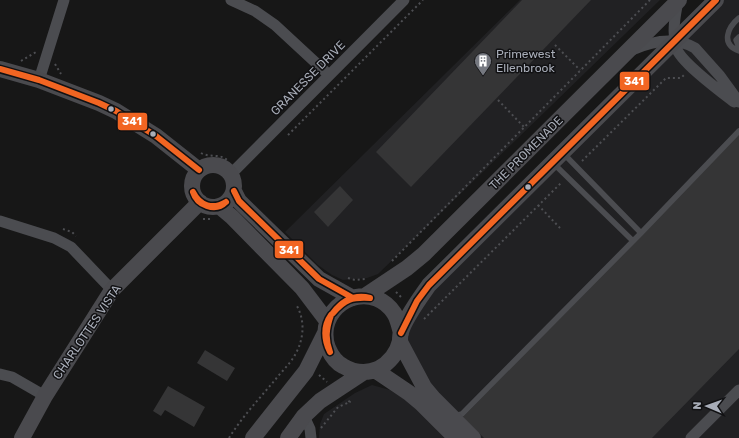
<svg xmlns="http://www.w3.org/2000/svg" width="739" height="438" viewBox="0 0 739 438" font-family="Rubik,sans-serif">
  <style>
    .built { fill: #212123 }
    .building { fill: #353536 }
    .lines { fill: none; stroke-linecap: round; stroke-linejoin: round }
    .path { stroke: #4d4e52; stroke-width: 2; stroke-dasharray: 2 3; stroke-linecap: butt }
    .lane { stroke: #4b4c50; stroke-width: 5.5 }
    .street { stroke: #4b4c50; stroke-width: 11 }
    .secondary { stroke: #4a4a4e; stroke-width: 16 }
    .bus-1-casing { stroke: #111113; stroke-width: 9 }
    .bus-1 { stroke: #f26522; stroke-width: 6 }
    .bus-dot { fill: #a8adb8; stroke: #111113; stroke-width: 1.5 }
    .labels { text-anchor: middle; stroke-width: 3; stroke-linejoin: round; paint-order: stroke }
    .poi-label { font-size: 12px; fill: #a8adb8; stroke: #111113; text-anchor: start }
    .street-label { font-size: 12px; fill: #a8adb8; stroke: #111113 }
    .line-badge { stroke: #111113; stroke-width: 1.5 }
    .badge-label { font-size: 11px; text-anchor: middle; font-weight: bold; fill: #fff }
  </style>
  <rect width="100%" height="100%" fill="#171717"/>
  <path class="built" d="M 520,0 L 660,0 L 378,274 L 367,278 L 343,280 L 332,275 L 318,265 L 285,232 Z
    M 716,0 L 739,0 L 739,438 L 473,438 L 434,399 L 401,333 L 417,301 Z
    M 372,385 L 390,390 L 410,403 L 448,438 L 319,438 L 320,424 L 324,414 L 355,393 Z"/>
  <path class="building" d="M 522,0 L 591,0 L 411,187 L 376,152 Z
    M 739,134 L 739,349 L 652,438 L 484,438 L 463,417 Z
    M 340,186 L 353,200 L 328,227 L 314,212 Z
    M 205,350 L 235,368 L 227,381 L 197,363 Z
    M 168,386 L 205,407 L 194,427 L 165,410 L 161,416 L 153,411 Z"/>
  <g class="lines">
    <path class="path" d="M 555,45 L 580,70
      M 21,61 L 36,52
      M 55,64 L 61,74
      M 498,100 L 524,127
      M 288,135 L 423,0
      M 201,153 C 210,158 221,153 228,161
      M 582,161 L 666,78 L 681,78 L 684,75
      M 538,205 L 560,228
      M 203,219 L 212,219
      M 63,229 L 72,232 L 76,236
      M 392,261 L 650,0
      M 348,278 L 355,280 L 365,279
      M 396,292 L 403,299
      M 424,319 L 561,183
      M 319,375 L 327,382
      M 321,428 L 338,407 L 350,402 L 346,399
      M 229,438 C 242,417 259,399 275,380 C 282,371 291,363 296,353 C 304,338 305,321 297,306"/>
    <path class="lane" d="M 739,18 C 728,27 720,44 739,51
      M 739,37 L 736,40 L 739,48
      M 563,153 L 641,233
      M 553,163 L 633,241
      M 454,416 L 462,414 L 641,233 L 739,131"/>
    <path class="street" d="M 231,0 L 255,11 L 275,25 L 329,75
      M 678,1 C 675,16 672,32 676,47 C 679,61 721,92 734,102
      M 632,50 C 652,41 675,36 695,48 L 720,76 L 739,102
      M 39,80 L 64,0
      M 231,174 L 404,0
      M 0,221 L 54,238 L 71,247 L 112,290
      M 0,374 L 12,377 L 45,396
      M 304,416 L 310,429 L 311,438
      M 691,438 L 739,390"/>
    <path class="secondary" d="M 0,69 L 39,80 L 99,103 L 116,111 L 156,136 L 199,170
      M192 186a21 21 0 1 1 42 0a21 21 0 1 1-42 0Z
      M 234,191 L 239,201 L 244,206 L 319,279 L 353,298
      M 219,206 L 232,217 L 302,288 L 327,321
      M 365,296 L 407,268 L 424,254 L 679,0
      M 401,333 C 399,326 398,319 394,313 C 375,284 333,295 326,327 C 325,334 325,341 328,348 C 331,355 335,362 343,366 C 353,372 366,374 378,369 C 389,363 397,354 400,341 C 400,338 400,335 401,332 C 405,318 420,298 429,285 L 716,0
      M 400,342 L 424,387 L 434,399 L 473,438
      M 375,370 L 409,393 L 421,403 L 456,438
      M 22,438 L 45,396 L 112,290 L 200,202
      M 253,438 L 306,371 L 325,333
      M 288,438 L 304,416 L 320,401 L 364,372"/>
    <g class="bus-1-casing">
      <path id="bus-1" d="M 0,69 L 39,80 L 99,103 L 116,111 L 156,136 L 199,170
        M 234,191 L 239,201 L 319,279 L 353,298
        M 193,192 C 200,206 213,210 226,202
        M 193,192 C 197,205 215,213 226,202
        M 333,313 C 343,300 354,294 370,298
        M 333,313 C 345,299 352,297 370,298
        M 401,333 L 417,301 L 429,285 L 716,0
        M 330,352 C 324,340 323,326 331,315
        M 330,352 C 325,339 326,329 331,315"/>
    </g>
    <use href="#bus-1" class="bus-1"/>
  </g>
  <defs>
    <g id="building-pin" transform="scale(0.9)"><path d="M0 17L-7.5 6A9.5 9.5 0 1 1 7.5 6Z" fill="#757880" stroke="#111113"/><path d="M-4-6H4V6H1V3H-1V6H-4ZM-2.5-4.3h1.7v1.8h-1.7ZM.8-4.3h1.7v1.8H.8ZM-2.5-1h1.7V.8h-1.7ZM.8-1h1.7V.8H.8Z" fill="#fff"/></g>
  </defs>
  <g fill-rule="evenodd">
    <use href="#building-pin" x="483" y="61"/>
  </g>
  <g class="bus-dot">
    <circle cx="111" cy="109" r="3.5"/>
    <circle cx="153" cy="134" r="3.5"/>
    <circle cx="528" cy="187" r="3.5"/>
  </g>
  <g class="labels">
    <g class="poi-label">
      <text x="496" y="58">Primewest<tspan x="496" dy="14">Ellenbrook</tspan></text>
    </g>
    <g class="street-label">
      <text transform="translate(308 78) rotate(-45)" y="4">GRANESSE DRIVE</text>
      <text transform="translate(526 153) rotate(-45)" y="4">THE PROMENADE</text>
      <text transform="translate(87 332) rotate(-56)" y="4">CHARLOTTES VISTA</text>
    </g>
  </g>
  <g class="line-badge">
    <rect x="619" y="71" width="31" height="20" rx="4" fill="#f26522"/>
    <rect x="117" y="112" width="31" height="19" rx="4" fill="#f26522"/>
    <rect x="274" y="240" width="30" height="19" rx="4" fill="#f26522"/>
  </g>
  <g class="badge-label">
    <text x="634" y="85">341</text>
    <text x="132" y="125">341</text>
    <text x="289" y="254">341</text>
  </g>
  <g transform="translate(707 406) rotate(272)" stroke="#111113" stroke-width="3" paint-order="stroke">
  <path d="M0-3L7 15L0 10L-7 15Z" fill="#a8adb8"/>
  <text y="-6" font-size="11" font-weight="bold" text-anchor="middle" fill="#a8adb8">N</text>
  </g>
</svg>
